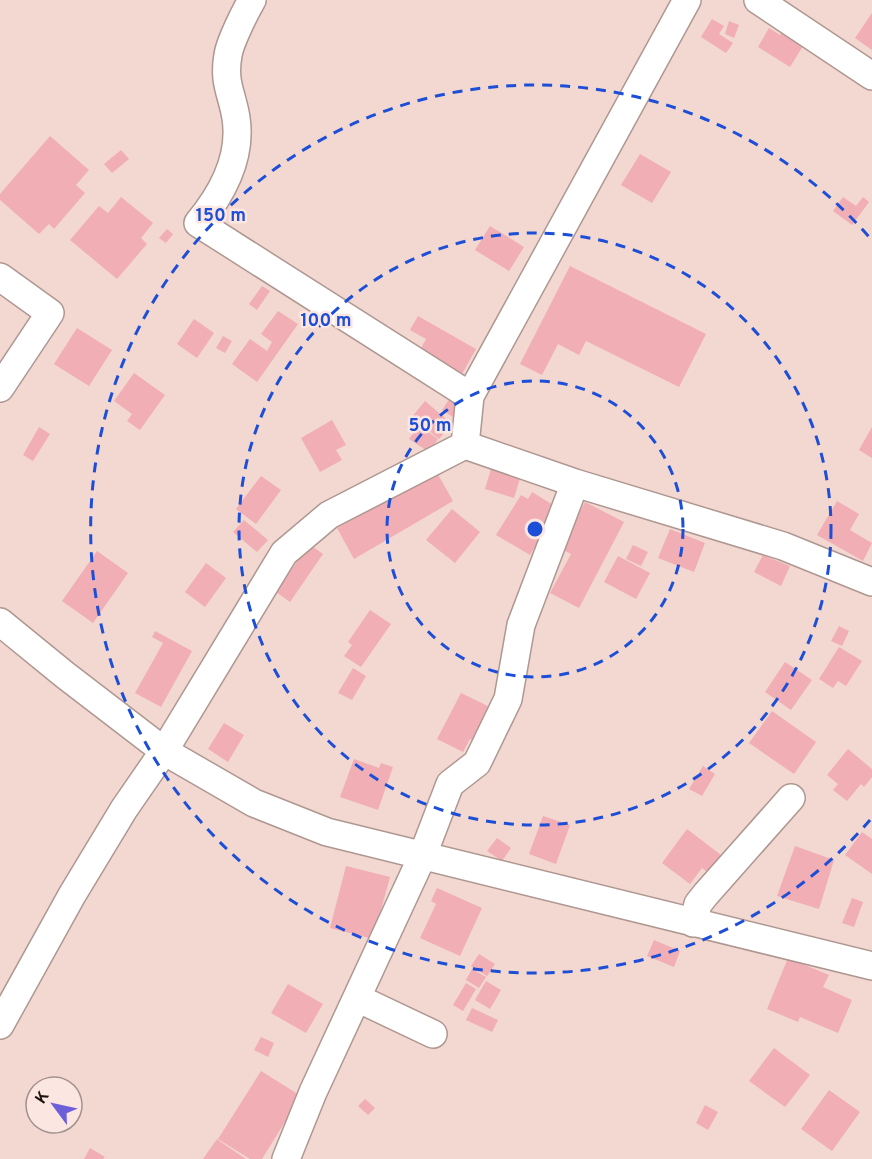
<svg xmlns="http://www.w3.org/2000/svg" width="872" height="1159" viewBox="0 0 872 1159" font-family="Overpass,sans-serif">
  <style>
    .building { fill: #f1aeb4 }
    .lines { fill: none; stroke-linecap: round; stroke-linejoin: round }
    .minor-casing { stroke: #af9791; stroke-width: 30 }
    .minor { stroke: #fff; stroke-width: 27 }
    .ring { fill: none; stroke: #1d4ed8; stroke-width: 3; stroke-dasharray: 10 8 }
    .centre { fill: #1d4ed8; stroke: #fce6e1; stroke-width: 3 }
    .ring-label { font-size: 18px; text-anchor: middle; font-weight: bold; fill: #1d4ed8; stroke: #fce6e1; stroke-width: 5; stroke-linejoin: round; paint-order: stroke }
  </style>
  <rect width="100%" height="100%" fill="#f2d8d1"/>
  <path class="building" d="M 872,13 L 872,50 L 855,38 Z
    M 712,19 L 724,26 L 719,34 L 733,43 L 726,53 L 701,37 Z
    M 729,21 L 739,25 L 734,38 L 725,34 Z
    M 787,25 L 808,38 L 790,67 L 758,47 L 769,28 L 780,35 Z
    M 50,136 L 89,170 L 76,185 L 85,193 L 54,229 L 49,224 L 39,234 L 0,200 L 0,194 Z
    M 121,150 L 129,159 L 112,173 L 104,164 Z
    M 640,154 L 671,172 L 652,203 L 621,185 Z
    M 121,197 L 153,223 L 141,238 L 147,244 L 117,279 L 70,240 L 99,206 L 108,213 Z
    M 843,197 L 856,206 L 863,197 L 869,202 L 852,225 L 833,211 Z
    M 490,226 L 524,247 L 509,271 L 475,250 Z
    M 167,229 L 173,234 L 166,243 L 159,238 Z
    M 570,266 L 706,334 L 679,387 L 586,341 L 579,355 L 558,344 L 542,375 L 520,364 Z
    M 262,286 L 270,291 L 257,310 L 249,304 Z
    M 278,311 L 298,324 L 257,382 L 232,364 L 250,339 L 267,351 L 272,342 L 261,334 Z
    M 418,316 L 476,349 L 462,374 L 420,350 L 426,339 L 410,330 Z
    M 194,319 L 214,333 L 197,358 L 177,344 Z
    M 77,328 L 112,350 L 89,386 L 54,364 Z
    M 223,336 L 232,341 L 225,353 L 216,348 Z
    M 134,373 L 165,395 L 140,430 L 127,421 L 132,414 L 114,401 Z
    M 450,398 L 461,406 L 453,417 L 442,410 Z
    M 425,401 L 452,424 L 439,439 L 412,417 Z
    M 332,420 L 346,445 L 336,450 L 342,460 L 320,472 L 301,438 Z
    M 419,425 L 438,439 L 429,452 L 409,439 Z
    M 39,427 L 50,434 L 33,461 L 23,455 Z
    M 872,427 L 872,458 L 859,450 Z
    M 491,469 L 520,478 L 514,498 L 485,489 Z
    M 436,471 L 453,501 L 354,559 L 337,528 Z
    M 261,476 L 281,490 L 256,524 L 236,509 Z
    M 532,492 L 558,508 L 530,555 L 496,535 L 521,495 L 528,499 Z
    M 837,501 L 859,514 L 850,530 L 872,543 L 863,561 L 817,535 Z
    M 585,502 L 624,522 L 579,608 L 550,593 L 571,554 L 561,549 Z
    M 452,509 L 480,532 L 455,563 L 426,540 Z
    M 244,520 L 268,540 L 257,552 L 233,532 Z
    M 670,529 L 705,543 L 694,572 L 658,558 Z
    M 309,544 L 323,554 L 290,602 L 276,592 Z
    M 633,545 L 648,552 L 641,566 L 626,559 Z
    M 97,551 L 128,573 L 93,623 L 62,601 Z
    M 763,555 L 790,566 L 781,586 L 754,572 Z
    M 618,556 L 650,573 L 636,599 L 604,582 Z
    M 206,563 L 226,578 L 205,607 L 185,592 Z
    M 370,610 L 391,624 L 361,667 L 344,656 L 352,645 L 348,642 Z
    M 839,626 L 849,631 L 842,646 L 831,641 Z
    M 155,631 L 192,651 L 161,707 L 135,693 L 163,643 L 152,637 Z
    M 839,647 L 862,661 L 846,686 L 838,681 L 833,688 L 819,679 Z
    M 785,662 L 812,680 L 791,710 L 765,692 Z
    M 353,668 L 366,676 L 352,700 L 338,693 Z
    M 461,693 L 496,710 L 479,743 L 470,739 L 463,752 L 437,739 Z
    M 772,711 L 816,742 L 794,774 L 749,743 Z
    M 224,723 L 244,735 L 228,762 L 208,749 Z
    M 848,749 L 872,769 L 872,777 L 864,787 L 861,784 L 847,801 L 833,790 L 838,784 L 827,775 Z
    M 354,759 L 379,768 L 381,763 L 393,767 L 378,810 L 340,797 Z
    M 703,766 L 715,774 L 702,796 L 689,789 Z
    M 543,816 L 570,825 L 556,864 L 529,854 Z
    M 687,829 L 725,858 L 712,876 L 702,868 L 690,884 L 662,863 Z
    M 862,832 L 872,839 L 872,874 L 845,855 Z
    M 497,838 L 511,848 L 502,861 L 487,851 Z
    M 795,846 L 834,860 L 819,909 L 777,896 Z
    M 346,866 L 390,877 L 373,939 L 330,928 Z
    M 437,888 L 482,908 L 460,956 L 420,938 L 436,904 L 431,901 Z
    M 852,898 L 863,902 L 854,927 L 842,923 Z
    M 654,940 L 680,951 L 674,967 L 647,956 Z
    M 479,954 L 495,964 L 487,976 L 471,966 Z
    M 788,958 L 829,975 L 823,987 L 852,1000 L 838,1033 L 800,1017 L 798,1022 L 767,1009 Z
    M 472,969 L 486,977 L 479,988 L 466,980 Z
    M 486,981 L 501,990 L 490,1009 L 475,1000 Z
    M 466,983 L 476,989 L 463,1011 L 453,1005 Z
    M 288,984 L 323,1004 L 306,1033 L 271,1013 Z
    M 472,1008 L 498,1020 L 492,1032 L 466,1020 Z
    M 261,1037 L 274,1043 L 268,1057 L 254,1050 Z
    M 774,1048 L 810,1075 L 785,1107 L 749,1081 Z
    M 261,1071 L 301,1096 L 262,1159 L 250,1159 L 218,1139 Z
    M 829,1090 L 860,1112 L 832,1151 L 801,1129 Z
    M 365,1099 L 375,1108 L 368,1115 L 358,1106 Z
    M 705,1105 L 718,1112 L 708,1130 L 696,1123 Z
    M 217,1139 L 218,1140 L 246,1159 L 203,1159 Z
    M 90,1148 L 105,1157 L 103,1159 L 84,1159 Z"/>
  <g class="lines">
    <g class="minor-casing">
      <path id="minor" d="M 252,0 C 245,12 230,42 228,55 C 223,83 232,93 236,118 C 242,157 222,194 198,223 L 470,396
        M 758,0 L 872,76
        M 0,277 L 50,313 L 0,388
        M 465,445 L 470,396 L 687,0
        M 0,622 L 65,675 L 164,751 L 254,803 L 327,832 L 872,966
        M 693,923 L 698,904 L 706,894 L 791,798
        M 357,998 L 433,1034
        M 0,1025 L 72,895 L 124,809 L 164,751 L 284,553 L 329,515 L 465,445 L 575,483 L 783,546 L 872,582
        M 286,1159 L 313,1092 L 422,857 L 450,784 L 477,763 L 508,699 L 521,625 L 575,483"/>
    </g>
    <use href="#minor" class="minor"/>
  </g>
  <g class="ring">
    <circle cx="535" cy="529" r="148"/>
    <circle cx="535" cy="529" r="296"/>
    <path d="M870 820A444 444 0 1 1 870 238"/>
  </g>
  <circle cx="535" cy="529" r="9" class="centre"/>
  <g class="ring-label">
    <text x="221" y="221">150 m</text>
    <text x="326" y="326">100 m</text>
    <text x="430" y="431">50 m</text>
  </g>
  <g transform="translate(54 1105) rotate(303)"><circle r="28" fill="#fce6e1" stroke="#a2918d" stroke-width="1.5"/>
  <path d="M0-4.5L10 22L0 15L-10 22Z" fill="#6d5fd9"/>
  <text y="-9" font-size="16" font-weight="bold" text-anchor="middle" fill="#1b1210">K</text>
  </g>
</svg>
